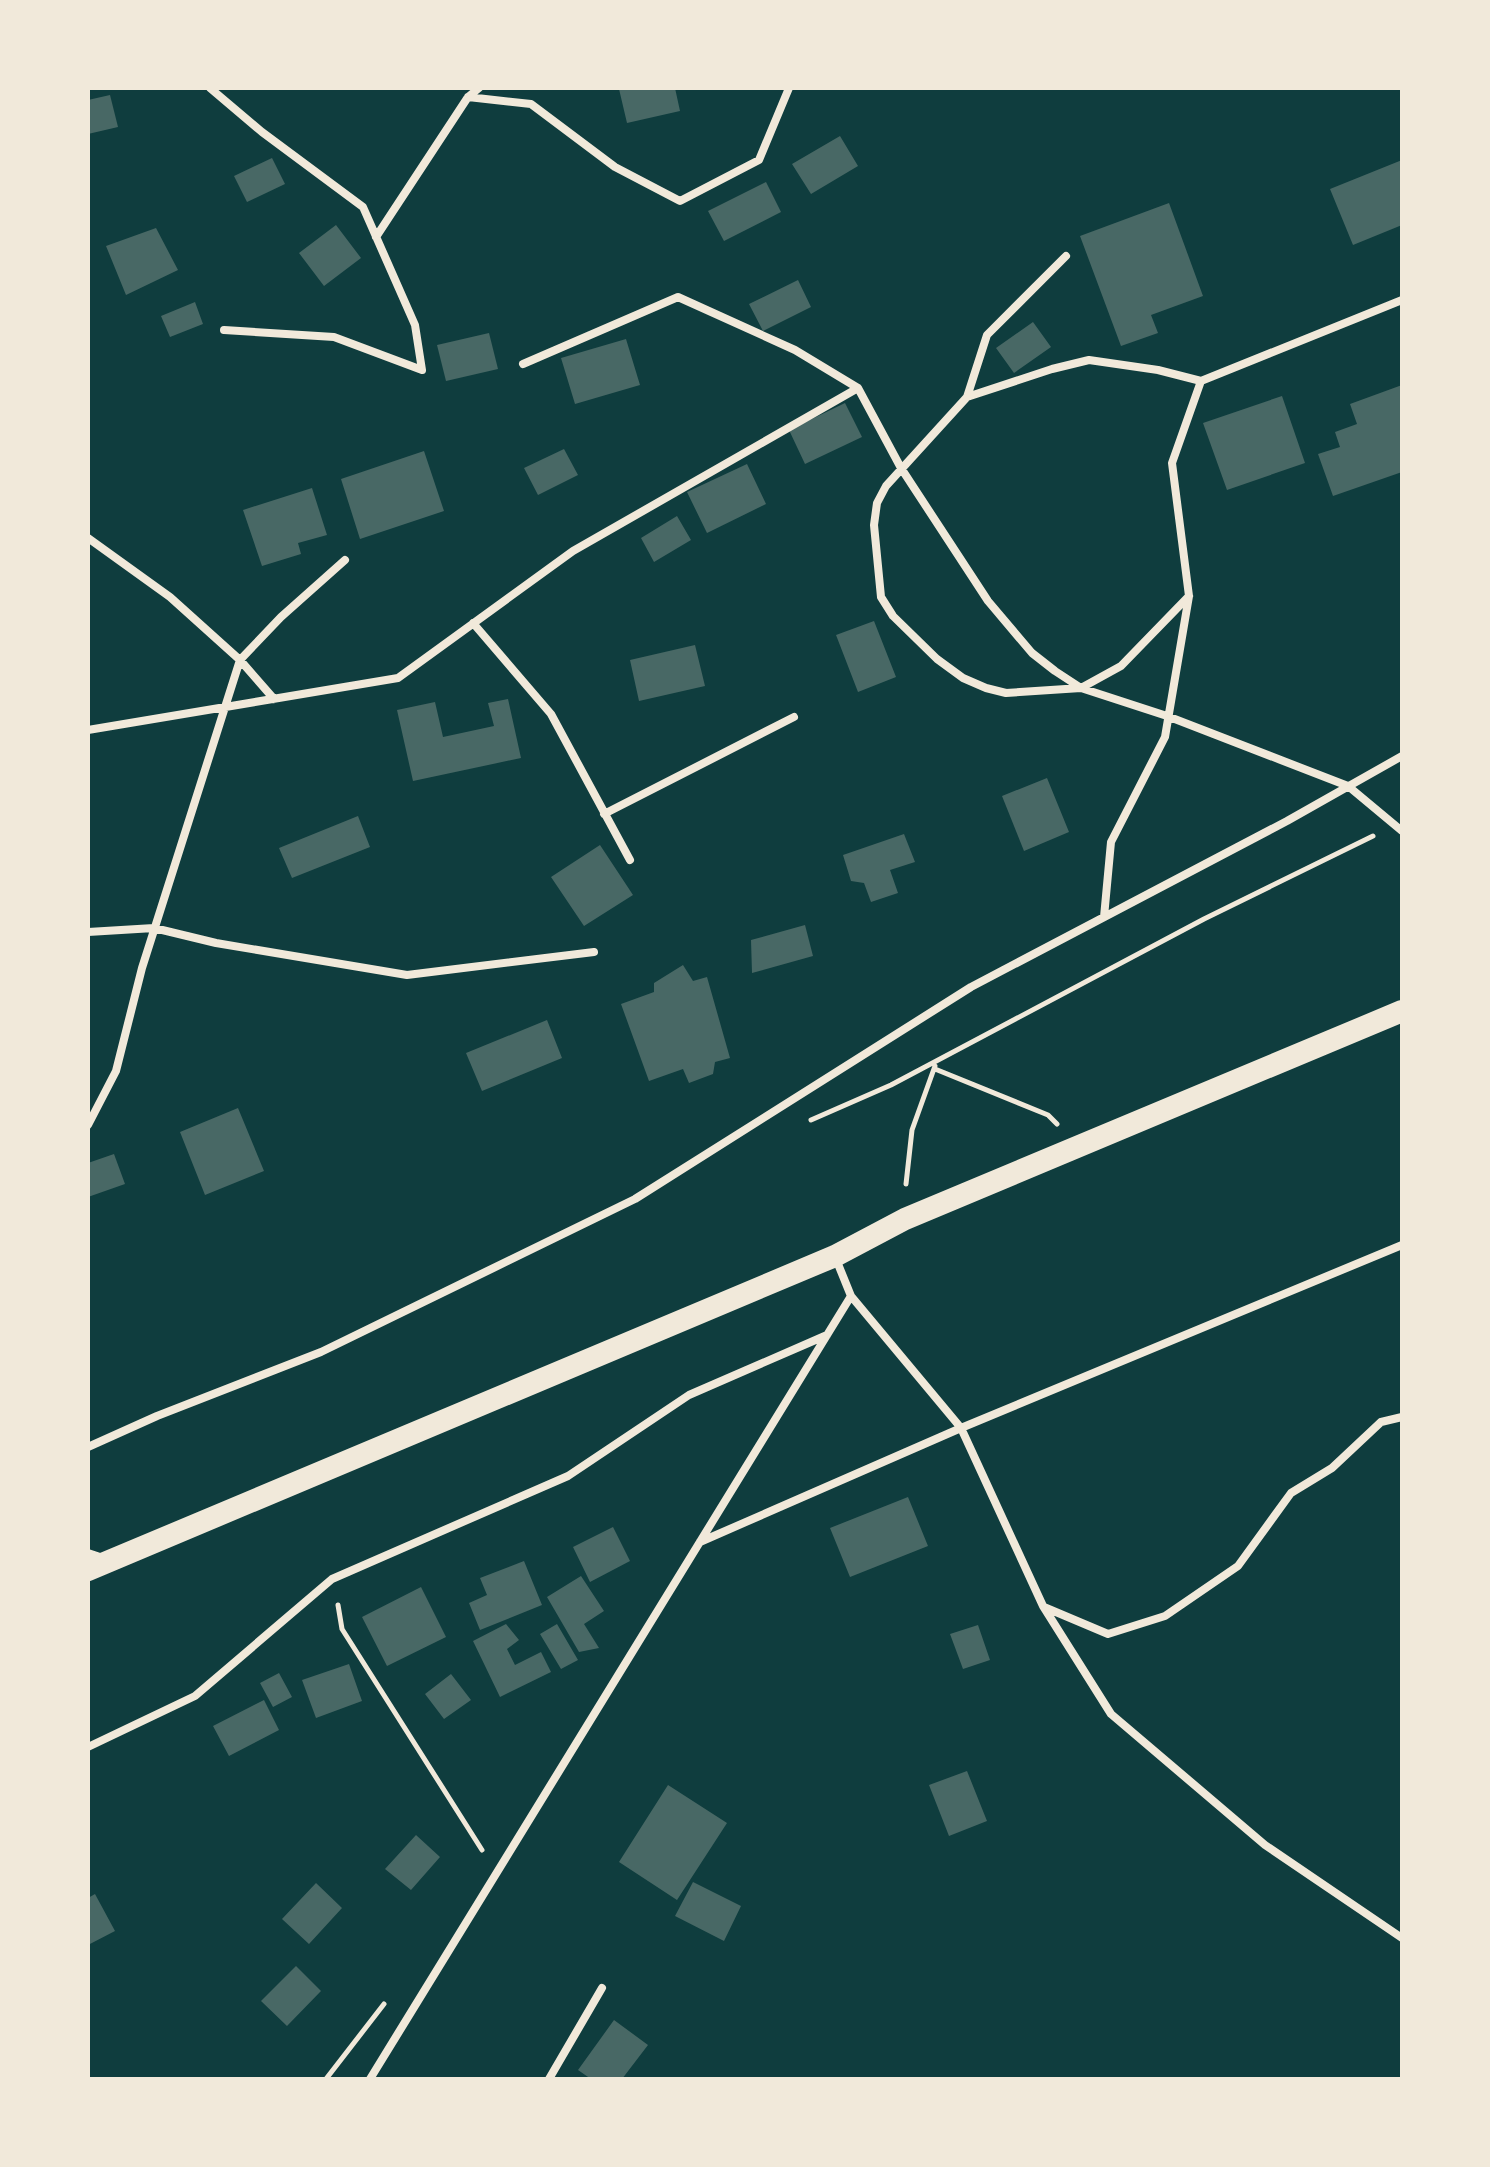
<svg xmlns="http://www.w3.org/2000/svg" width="1490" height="2167" viewBox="0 0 1490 2167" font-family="Literata,serif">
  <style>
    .building { fill: #486865 }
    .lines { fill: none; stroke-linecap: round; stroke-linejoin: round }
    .path { stroke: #f1e9da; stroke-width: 5 }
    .minor { stroke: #f1e9da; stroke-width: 8 }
    .trunk { stroke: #f1e9da; stroke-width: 22 }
  </style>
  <rect width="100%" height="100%" fill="#0f3d3e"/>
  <path class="building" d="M 624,88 L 675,88 L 680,111 L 627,123 L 619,89 Z
    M 110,95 L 118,127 L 88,134 L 88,100 Z
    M 840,136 L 858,166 L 811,194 L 792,164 Z
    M 272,158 L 285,184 L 247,202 L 234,176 Z
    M 1402,160 L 1402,225 L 1353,245 L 1330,189 Z
    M 766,182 L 781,212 L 724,241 L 708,211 Z
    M 1169,203 L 1203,296 L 1151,315 L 1158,333 L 1121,346 L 1080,236 Z
    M 336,225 L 361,258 L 324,286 L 299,253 Z
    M 156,228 L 178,270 L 126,295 L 106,246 Z
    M 798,280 L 811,307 L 763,331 L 749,304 Z
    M 195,302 L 203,324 L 170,337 L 161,316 Z
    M 1033,322 L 1051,347 L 1014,373 L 996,348 Z
    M 489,333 L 498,369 L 446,381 L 437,345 Z
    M 626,339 L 640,385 L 575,404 L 561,358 Z
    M 1402,385 L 1402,472 L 1333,496 L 1318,454 L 1340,447 L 1335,432 L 1357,424 L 1350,404 Z
    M 1282,396 L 1305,463 L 1227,490 L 1203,423 Z
    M 845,403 L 862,437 L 805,464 L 789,430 Z
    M 564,449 L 578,475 L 538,495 L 524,468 Z
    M 424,451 L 444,511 L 360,539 L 341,479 Z
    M 747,464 L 766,504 L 707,533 L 687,492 Z
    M 312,488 L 327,535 L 298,543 L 301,554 L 262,566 L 243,510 Z
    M 677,516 L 691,540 L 654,562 L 641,538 Z
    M 874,621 L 896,677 L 858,692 L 836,635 Z
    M 695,645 L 705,686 L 639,701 L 630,660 Z
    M 508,699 L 521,758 L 413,781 L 397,710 L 435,702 L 443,737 L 494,726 L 488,703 Z
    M 1047,778 L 1069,832 L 1024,851 L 1002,796 Z
    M 358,816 L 370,847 L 292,878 L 279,848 Z
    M 904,834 L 915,862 L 890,870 L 898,893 L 871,902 L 864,883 L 851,881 L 843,855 Z
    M 600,845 L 633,895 L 584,926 L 551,877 Z
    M 805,925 L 813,956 L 752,973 L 751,940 Z
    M 683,965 L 693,981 L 707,977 L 730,1058 L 715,1062 L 713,1074 L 689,1083 L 683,1069 L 649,1081 L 621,1004 L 654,992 L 654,983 Z
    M 547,1020 L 562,1058 L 482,1091 L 466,1053 Z
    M 238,1108 L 264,1171 L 205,1195 L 180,1132 Z
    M 114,1154 L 125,1184 L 88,1197 L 88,1163 Z
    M 908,1497 L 928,1546 L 850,1577 L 830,1528 Z
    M 613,1527 L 630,1561 L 590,1582 L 573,1547 Z
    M 524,1561 L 542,1605 L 480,1630 L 469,1603 L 487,1595 L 480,1578 Z
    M 581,1576 L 604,1611 L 584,1624 L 599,1648 L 579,1652 L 547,1597 Z
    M 421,1587 L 446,1637 L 387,1666 L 362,1617 Z
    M 506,1624 L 519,1640 L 507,1649 L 515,1665 L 541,1652 L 551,1672 L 500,1697 L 473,1641 Z
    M 557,1624 L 578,1660 L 561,1669 L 540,1634 Z
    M 978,1625 L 990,1660 L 963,1669 L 950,1634 Z
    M 349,1664 L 362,1701 L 316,1718 L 302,1680 Z
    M 279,1673 L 292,1697 L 273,1707 L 260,1683 Z
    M 451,1674 L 471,1700 L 444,1719 L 425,1694 Z
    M 264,1700 L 279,1730 L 229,1756 L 213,1726 Z
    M 967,1771 L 987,1821 L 949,1836 L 929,1785 Z
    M 668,1785 L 727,1823 L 677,1900 L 619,1862 Z
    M 416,1835 L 440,1857 L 411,1890 L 385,1869 Z
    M 693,1882 L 741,1906 L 724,1941 L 675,1916 Z
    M 316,1883 L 342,1908 L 309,1944 L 282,1919 Z
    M 95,1894 L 115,1931 L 88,1945 L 88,1898 Z
    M 296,1966 L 321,1991 L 287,2026 L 261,2001 Z
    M 614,2020 L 648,2045 L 622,2079 L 591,2079 L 578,2070 Z"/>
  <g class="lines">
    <path class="path" d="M 935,1069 L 1048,1115 L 1057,1124
      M 811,1120 L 891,1085 L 1204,919 L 1373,836
      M 906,1184 L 912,1130 L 935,1066
      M 338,1605 L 342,1629 L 482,1850
      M 326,2079 L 384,2004"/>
    <path class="minor" d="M 210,88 L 262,132 L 363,207 L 415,325 L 422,370 L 334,337 L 224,330
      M 468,97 L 531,104 L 615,167 L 680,201 L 759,160 L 789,88
      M 376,237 L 468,97 L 479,88
      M 523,364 L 678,297 L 795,350 L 858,388 L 901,468 L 988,601 L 1032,653 L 1055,671 L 1081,688 L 1167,716 L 1348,786 L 1402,831
      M 967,397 L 987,335 L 1066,256
      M 88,538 L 170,597 L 240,660 L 274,699
      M 1189,596 L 1121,666 L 1081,688 L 1006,693 L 986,688 L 963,678 L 937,659 L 893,616 L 881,597 L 874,525 L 877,503 L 886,486 L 967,397 L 1052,369 L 1089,360 L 1158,370 L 1201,381
      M 473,623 L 551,714 L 630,860
      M 88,730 L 398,678 L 573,551 L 858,388
      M 604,814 L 794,717
      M 1104,917 L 1111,842 L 1165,737 L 1189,596 L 1172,463 L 1201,381 L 1402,300
      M 88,932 L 154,928 L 216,943 L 407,975 L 594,952
      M 88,1125 L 116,1071 L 142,968 L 240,660 L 281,617 L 345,560
      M 851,1296 L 961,1428 L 1043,1606 L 1111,1714 L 1265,1845 L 1402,1938
      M 88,1447 L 157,1416 L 321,1352 L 635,1199 L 971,987 L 1287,821 L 1402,756
      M 700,1542 L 961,1428 L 1402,1245
      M 88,1553 L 103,1558
      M 1044,1607 L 1108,1634 L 1165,1616 L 1238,1566 L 1291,1493 L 1332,1468 L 1381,1422 L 1402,1417
      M 88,1747 L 195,1696 L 332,1579 L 568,1476 L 689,1395 L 827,1335
      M 370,2079 L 851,1296 L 836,1259
      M 549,2079 L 602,1988"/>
    <path class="trunk" d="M 88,1570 L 835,1256 L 905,1219 L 1402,1011"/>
  </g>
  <rect width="1490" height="2167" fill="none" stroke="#f1e9da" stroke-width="180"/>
</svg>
